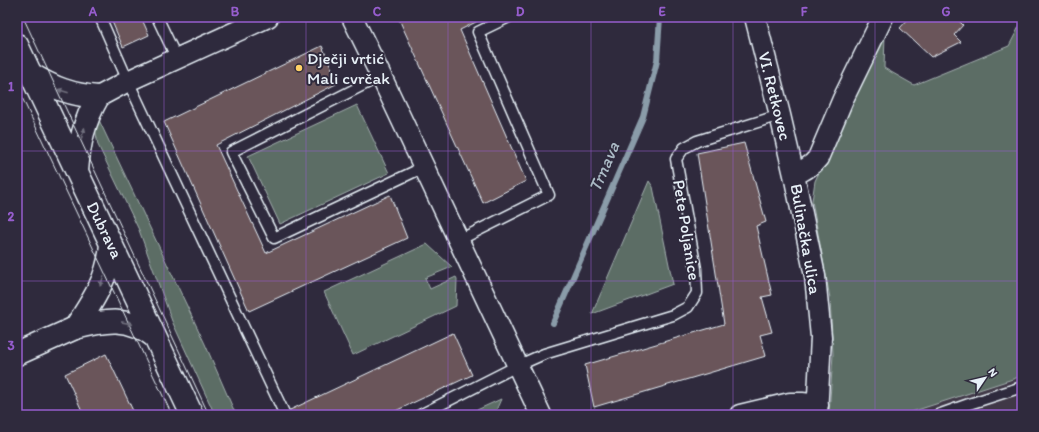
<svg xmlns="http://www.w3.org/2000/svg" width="1039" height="432" viewBox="0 0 1039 432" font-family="Itim,sans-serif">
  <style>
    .built { fill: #413746 }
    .green { fill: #5c6d65; stroke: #a2afae }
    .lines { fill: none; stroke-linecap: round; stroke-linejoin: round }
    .stream { stroke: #8a9ca9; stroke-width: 6 }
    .building { fill: #6b555a; stroke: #e8f1f8 }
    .service-casing { stroke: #e8f1f8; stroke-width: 13 }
    .minor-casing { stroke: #e8f1f8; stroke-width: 23 }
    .tertiary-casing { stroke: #e8f1f8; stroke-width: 25 }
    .secondary-casing { stroke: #e8f1f8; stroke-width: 25 }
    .service { stroke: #2f2a3d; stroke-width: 10 }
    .minor { stroke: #2f2a3d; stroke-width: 20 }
    .tertiary { stroke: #2f2a3d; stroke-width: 22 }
    .secondary { stroke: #2f2a3d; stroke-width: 22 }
    .tram { stroke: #e8f1f8; stroke-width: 1 }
    .oneway { fill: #70707e }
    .grid { fill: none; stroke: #965dcd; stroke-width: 1; stroke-opacity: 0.55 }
    .poi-dot { fill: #ffd166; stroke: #2f2a3d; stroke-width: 1.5 }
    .labels { text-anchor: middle; stroke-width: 4; stroke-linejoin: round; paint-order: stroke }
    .poi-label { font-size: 17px; fill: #e8f1f8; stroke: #2f2a3d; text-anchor: start }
    .street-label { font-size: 17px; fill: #e8f1f8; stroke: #2f2a3d }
    .water-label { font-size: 18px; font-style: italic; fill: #aab9c4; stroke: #2f2a3d }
    .neatline { fill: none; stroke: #965dcd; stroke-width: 1.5 }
    .grid-label { font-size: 13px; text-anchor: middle; font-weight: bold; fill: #965dcd }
  </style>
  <rect width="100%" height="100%" fill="#2f2a3d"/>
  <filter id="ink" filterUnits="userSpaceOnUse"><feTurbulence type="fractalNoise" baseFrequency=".025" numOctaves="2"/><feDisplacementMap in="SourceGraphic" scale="8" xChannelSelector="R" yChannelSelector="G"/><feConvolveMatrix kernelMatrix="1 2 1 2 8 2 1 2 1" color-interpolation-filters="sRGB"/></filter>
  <g filter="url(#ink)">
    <path class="built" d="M 1022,376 L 1022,415 L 902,415 Z"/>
    <path class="green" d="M 1022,21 L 1022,376 L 902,415 L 875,415 L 875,413 L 829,415 L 833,354 L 830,298 L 812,201 L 815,181 L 885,34 L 884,68 L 914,85 L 1009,46 Z
      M 357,105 L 389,173 L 280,224 L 248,156 Z
      M 98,118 L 205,344 L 236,415 L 215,415 L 172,321 L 139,230 L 98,145 L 95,128 Z
      M 649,181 L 653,187 L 673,284 L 592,314 Z
      M 427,244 C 435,252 444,259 452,267 L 425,278 L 430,289 L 456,277 L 457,279 L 456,306 L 353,355 L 324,292 Z
      M 501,399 L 494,415 L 466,415 Z"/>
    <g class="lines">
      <path class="stream" d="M 553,323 L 643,117 L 657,61 L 660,17"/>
    </g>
    <path class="building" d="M 110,17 L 141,17 L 149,35 L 123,47 Z
      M 398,17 L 486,17 L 460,30 L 526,181 L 483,203 Z
      M 910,17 L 955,17 L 963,25 L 954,35 L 961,42 L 931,57 L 900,28 Z
      M 322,46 L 338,83 L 216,145 L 266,253 L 390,195 L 407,238 L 249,311 L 164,122 Z
      M 744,143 L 766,222 L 756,226 L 772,295 L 762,297 L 772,332 L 760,335 L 766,356 L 594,407 L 585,365 L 724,324 L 697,153 Z
      M 453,333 L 472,375 L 387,415 L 291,415 L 290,410 Z
      M 106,354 L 135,415 L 84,415 L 65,374 Z"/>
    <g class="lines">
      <g class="service-casing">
        <path id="service" d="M 100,17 L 128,81 L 285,415
          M 157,17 L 177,59
          M 381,76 L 231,152 L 274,238 L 424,167
          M 459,240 L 549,195 L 478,32 L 509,17
          M 420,415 L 517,366 L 544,354 L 673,315 L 688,307 L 697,293 L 696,269 L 676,159 L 684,148 L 697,141 L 780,115
          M 938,415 L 969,404 L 1022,387"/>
      </g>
      <g class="minor-casing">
        <path id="minor" d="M 352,17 L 381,76 L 541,415
          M 755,17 L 780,115 L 794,175 L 815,276 L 821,337 L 817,415
          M 98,97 L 128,81 L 268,17
          M 794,175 C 804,170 812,166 818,158 L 843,99 L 883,17
          M 740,415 L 790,403 L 802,403 L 818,405"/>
      </g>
      <g class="tertiary-casing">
        <path id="tertiary" d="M 17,354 L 75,328"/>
      </g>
      <g class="secondary-casing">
        <path id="secondary" d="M 17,45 L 192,415
          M 31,74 C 53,88 72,95 98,97 C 84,121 79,144 77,171
          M 75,328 C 93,301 109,277 111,244
          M 75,328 C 106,320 129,316 155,337"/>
      </g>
      <use href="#service" class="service"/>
      <use href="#minor" class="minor"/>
      <use href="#tertiary" class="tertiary"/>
      <use href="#secondary" class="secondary"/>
      <path class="tram" d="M 23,17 L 209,415
        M 17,87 L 172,415"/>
    </g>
    <defs><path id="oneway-solid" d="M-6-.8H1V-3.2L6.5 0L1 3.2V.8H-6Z"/></defs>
    <g class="oneway">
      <use href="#oneway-solid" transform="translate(63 91) rotate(-162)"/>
      <use href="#oneway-solid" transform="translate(83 133) rotate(-73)"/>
      <use href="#oneway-solid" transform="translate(102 281) rotate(111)"/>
      <use href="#oneway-solid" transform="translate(127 323) rotate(11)"/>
    </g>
  </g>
  <path class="grid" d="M 164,17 L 164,415M 306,17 L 306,415M 448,17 L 448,415M 591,17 L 591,415M 733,17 L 733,415M 875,17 L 875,415M 17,151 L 1022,151M 17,281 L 1022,281"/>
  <circle class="poi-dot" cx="299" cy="68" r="4"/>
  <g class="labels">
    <g class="poi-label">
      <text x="307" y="64">Dječji vrtić<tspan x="307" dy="20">Mali cvrčak</tspan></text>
    </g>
    <g class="street-label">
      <text transform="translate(775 96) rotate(76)" y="6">VI. Retkovec</text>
      <text transform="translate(105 230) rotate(64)" y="6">Dubrava</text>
      <text transform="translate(687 230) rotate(81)" y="6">Pete Poljanice</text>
      <text transform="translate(806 239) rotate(80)" y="6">Bulinačka ulica</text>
    </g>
    <g class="water-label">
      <text transform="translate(604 167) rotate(-67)" y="6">Trnava</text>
    </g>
  </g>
  <rect width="1039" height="432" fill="none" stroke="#2f2a3d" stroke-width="44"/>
  <g transform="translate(985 378) rotate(55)" stroke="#2f2a3d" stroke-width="3" paint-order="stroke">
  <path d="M0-3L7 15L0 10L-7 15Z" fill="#e8f1f8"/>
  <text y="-6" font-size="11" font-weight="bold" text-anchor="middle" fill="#e8f1f8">N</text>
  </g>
  <rect x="22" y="22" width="995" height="388" class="neatline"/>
  <g class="grid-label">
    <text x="93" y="16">A</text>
    <text x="235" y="16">B</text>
    <text x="377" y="16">C</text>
    <text x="520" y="16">D</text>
    <text x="662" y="16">E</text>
    <text x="804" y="16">F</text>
    <text x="946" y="16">G</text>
    <text x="11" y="91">1</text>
    <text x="11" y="221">2</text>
    <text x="11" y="350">3</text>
  </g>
</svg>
